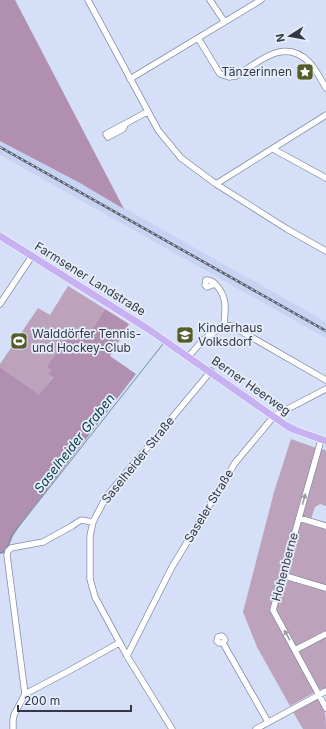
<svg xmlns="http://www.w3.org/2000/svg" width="326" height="729" viewBox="0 0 326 729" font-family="Inter,sans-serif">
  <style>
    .built { fill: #c6d3f2 }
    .green { fill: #bca3bb }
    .forest { fill: #b18fb0 }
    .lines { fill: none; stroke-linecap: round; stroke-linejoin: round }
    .stream { stroke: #5e989f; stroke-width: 1 }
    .minor-casing { stroke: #848da4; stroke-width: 7 }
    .major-casing { stroke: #fff; stroke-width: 8 }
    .minor { stroke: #fff; stroke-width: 5.5 }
    .major { stroke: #c7b1f2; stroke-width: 7 }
    .rail-casing { stroke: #565c69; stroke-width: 2.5 }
    .rail { stroke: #e6edfb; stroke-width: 1; stroke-dasharray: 3; stroke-linecap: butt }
    .oneway { fill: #9a9ca0 }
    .labels { text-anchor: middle; stroke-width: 3.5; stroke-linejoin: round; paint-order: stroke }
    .poi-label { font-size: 12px; fill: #343842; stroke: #e6edfb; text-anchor: start }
    .street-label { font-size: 12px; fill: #343842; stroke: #e6edfb }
    .water-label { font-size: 13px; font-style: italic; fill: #00383f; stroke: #e6edfb }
  </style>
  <rect width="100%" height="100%" fill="#d5dff8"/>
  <path class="built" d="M 0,141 L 80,183 L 326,322 L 326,338 L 0,155 Z"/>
  <path class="green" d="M 68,286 L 105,309 L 87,337 L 73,328 L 48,367 L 52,370 L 53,376 L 39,396 L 0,367 L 0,364 L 38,308 L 50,315 Z
    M 291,439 L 316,448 L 271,610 L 315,692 L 290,706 L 257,647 L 243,612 L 274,492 Z
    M 321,449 L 326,450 L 326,506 L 320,504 L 315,507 L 311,519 L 301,517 Z
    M 301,521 L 326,529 L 326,585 L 285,574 Z
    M 284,578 L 326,590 L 326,633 L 295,647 L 275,609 Z
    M 326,637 L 326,688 L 321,690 L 317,687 L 299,653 L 299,651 Z
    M 316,698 C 326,704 326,719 326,729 L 303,729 L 293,712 Z"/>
  <path class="forest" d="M 0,0 L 15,0 L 124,209 L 80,183 L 0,141 Z
    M 105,309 L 129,324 L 110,356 L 136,374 L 21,524 L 13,536 L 6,553 L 0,554 L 0,367 L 39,395 L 53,377 L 49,374 L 52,370 L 47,367 L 73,328 L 87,337 Z"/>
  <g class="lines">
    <path class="stream" d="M 7,548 L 12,535 L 163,344
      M 0,553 L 5,551"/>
    <g class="minor-casing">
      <path id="minor" d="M 88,0 L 158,130 L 181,158 L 216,184 L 287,229 L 326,251
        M 210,0 L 224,21
        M 198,38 L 220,74 L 229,77 L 236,76 C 259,62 284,37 309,62 C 316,69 321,80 326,88
        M 130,79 L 261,0
        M 125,125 L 123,129 L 108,137 L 106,134 L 147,112
        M 273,149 L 326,178
        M 216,184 L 326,115
        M 215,284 L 207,287 L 205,285 L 206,280 C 211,280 214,282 217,286 C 228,299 225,309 224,325
        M 0,304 L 32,256
        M 189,356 L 203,340 L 224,325 L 232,326 L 326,380
        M 321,440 L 273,610 L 326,708
        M 299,518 L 326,526
        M 282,575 L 326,588
        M 223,643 L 219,643 L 217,641 L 218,637 L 222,636 L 224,638 L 225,640 L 223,643 L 268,722
        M 295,650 L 326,634
        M 127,656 L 172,567 L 235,463 L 274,416 L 326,389
        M 25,694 L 7,555 L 8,551 L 11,548 L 43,542 L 72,526 L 81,520 L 93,522
        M 13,729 L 13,720 L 14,715 L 25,694 L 67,672 L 119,643
        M 172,729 L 127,656 L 95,597 L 90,579 L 90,536 L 93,522 L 106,497 L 211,371
        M 256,729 L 326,691"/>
    </g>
    <g class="major-casing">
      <path id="major" d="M 0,236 L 148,329 L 287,426 L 295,430 L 326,441"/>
    </g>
    <use href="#minor" class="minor"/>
    <use href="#major" class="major"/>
    <g class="rail-casing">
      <path id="rail" d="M 0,147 L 326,331"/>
    </g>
    <use href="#rail" class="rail"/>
  </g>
  <defs><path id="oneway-solid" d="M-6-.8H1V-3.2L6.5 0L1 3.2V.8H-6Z"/></defs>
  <g class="oneway">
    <use href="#oneway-solid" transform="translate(304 499) rotate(-74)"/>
    <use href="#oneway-solid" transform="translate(287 635) rotate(-119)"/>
  </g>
  <defs>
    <g id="sight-square" transform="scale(0.9)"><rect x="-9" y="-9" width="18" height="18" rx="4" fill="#555c2a" stroke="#e6edfb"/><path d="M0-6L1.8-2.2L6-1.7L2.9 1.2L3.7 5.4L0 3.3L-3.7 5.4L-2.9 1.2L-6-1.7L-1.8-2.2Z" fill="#fff"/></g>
    <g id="school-square" transform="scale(0.9)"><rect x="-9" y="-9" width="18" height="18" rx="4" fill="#555c2a" stroke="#e6edfb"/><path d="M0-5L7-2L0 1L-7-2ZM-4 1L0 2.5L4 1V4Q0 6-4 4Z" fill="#fff"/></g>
    <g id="stadium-square" transform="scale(0.9)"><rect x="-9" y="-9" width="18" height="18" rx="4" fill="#555c2a" stroke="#e6edfb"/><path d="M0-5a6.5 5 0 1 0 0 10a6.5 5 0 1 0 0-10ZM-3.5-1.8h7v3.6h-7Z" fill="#fff"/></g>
  </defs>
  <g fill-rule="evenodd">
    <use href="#sight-square" x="305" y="72"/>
    <use href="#school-square" x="185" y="335"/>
    <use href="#stadium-square" x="19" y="341"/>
  </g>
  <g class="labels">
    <g class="poi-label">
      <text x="292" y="76" text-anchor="end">Tänzerinnen</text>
      <text x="198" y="332">Kinderhaus<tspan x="198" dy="14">Volksdorf</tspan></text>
      <text x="32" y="338">Walddörfer Tennis-<tspan x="32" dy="14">und Hockey-Club</tspan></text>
    </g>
    <g class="street-label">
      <text transform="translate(90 279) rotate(32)" y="4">Farmsener Landstraße</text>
      <text transform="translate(251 386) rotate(35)" y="4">Berner Heerweg</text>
      <text transform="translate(138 460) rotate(-51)" y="4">Saselheider Straße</text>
      <text transform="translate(209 506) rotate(-59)" y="4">Saseler Straße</text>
      <text transform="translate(285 567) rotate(-75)" y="4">Hohenberne</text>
    </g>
    <g class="water-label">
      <text transform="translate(74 443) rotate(-52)" y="5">Saselheider Graben</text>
    </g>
  </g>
  <g transform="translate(290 36) rotate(259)" stroke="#e6edfb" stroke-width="3" paint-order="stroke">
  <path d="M0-3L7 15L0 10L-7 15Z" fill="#343842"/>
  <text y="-6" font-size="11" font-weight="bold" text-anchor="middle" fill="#343842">N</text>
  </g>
  <path d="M18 705v6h113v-6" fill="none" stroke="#343842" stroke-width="2"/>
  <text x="24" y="705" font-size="12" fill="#343842" stroke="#e6edfb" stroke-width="3" paint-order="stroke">200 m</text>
</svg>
